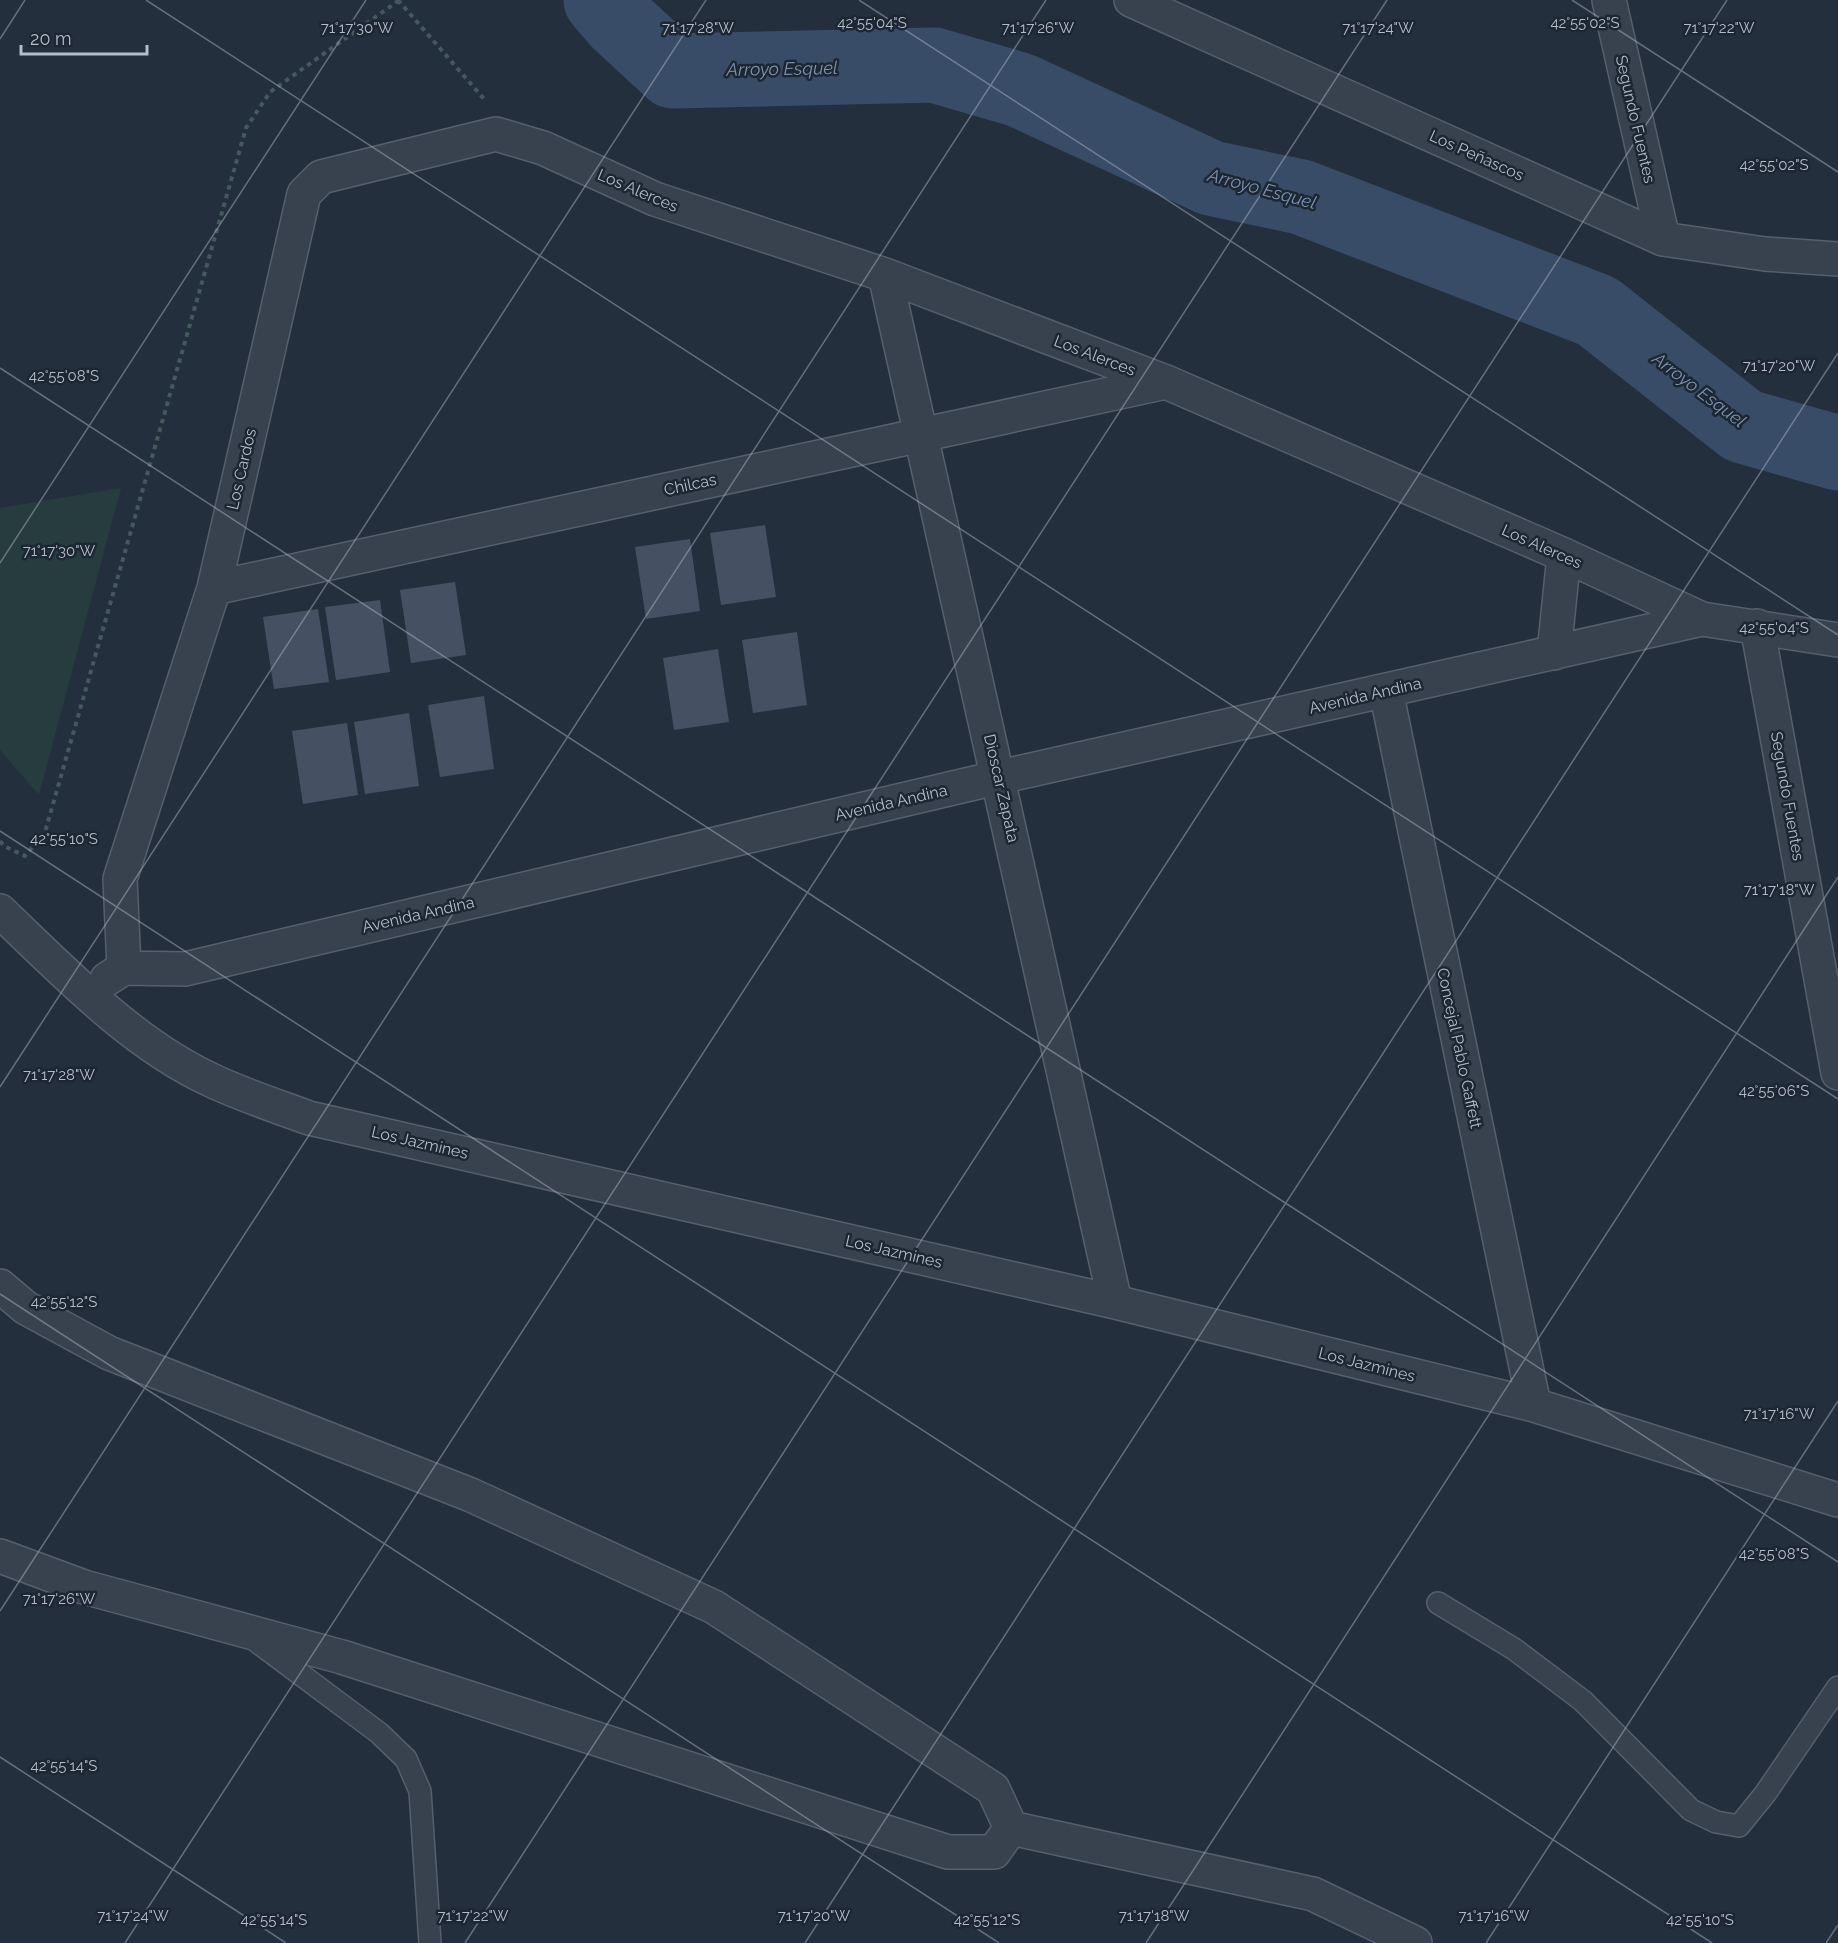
<svg xmlns="http://www.w3.org/2000/svg" width="1838" height="1943" viewBox="0 0 1838 1943" font-family="Raleway,sans-serif">
  <style>
    .green { fill: #263c3f }
    .lines { fill: none; stroke-linecap: round; stroke-linejoin: round }
    .river { stroke: #394c67; stroke-width: 75 }
    .building { fill: #455162 }
    .service-casing { stroke: #565f6c; stroke-width: 24 }
    .minor-casing { stroke: #565f6c; stroke-width: 36 }
    .path { stroke: #44595c; stroke-width: 4; stroke-dasharray: 4.5 4.5; stroke-linecap: butt }
    .service { stroke: #38414e; stroke-width: 21 }
    .minor { stroke: #38414e; stroke-width: 33 }
    .ticks { fill: none; stroke: #b4bcc9; stroke-width: 1.5; stroke-opacity: 0.45 }
    .labels { text-anchor: middle; stroke-width: 5; stroke-linejoin: round; paint-order: stroke }
    .street-label { font-size: 16px; fill: #b4bcc9; stroke: #1d2633 }
    .water-label { font-size: 18px; font-style: italic; fill: #7c92b1; stroke: #1d2633 }
    .ticks-label { font-size: 15px; text-anchor: middle; fill: #b4bcc9; stroke: #1d2633; stroke-width: 5; stroke-linejoin: round; paint-order: stroke }
  </style>
  <rect width="100%" height="100%" fill="#242f3e"/>
  <path class="green" d="M 121,488 L 39,795 L 0,750 L 0,508 Z"/>
  <g class="lines">
    <path class="river" d="M 601,0 L 619,21 L 673,71 L 934,65 L 1020,90 L 1211,178 L 1301,197 L 1597,311 L 1743,426 L 1838,453"/>
  </g>
  <path class="building" d="M 765,525 L 776,597 L 721,605 L 710,533 Z
    M 690,539 L 700,611 L 646,619 L 635,547 Z
    M 455,582 L 466,655 L 411,663 L 400,590 Z
    M 380,600 L 390,672 L 336,680 L 325,607 Z
    M 318,609 L 329,682 L 274,689 L 263,617 Z
    M 797,632 L 807,705 L 753,713 L 742,640 Z
    M 718,649 L 729,722 L 674,730 L 663,658 Z
    M 484,696 L 494,769 L 440,777 L 428,705 Z
    M 409,713 L 419,786 L 365,794 L 354,722 Z
    M 347,723 L 358,795 L 303,804 L 292,731 Z"/>
  <g class="lines">
    <g class="service-casing">
      <path id="service" d="M 1438,1603 L 1514,1649 L 1583,1701 L 1691,1810 L 1716,1822 L 1739,1826 L 1765,1794 L 1838,1687
        M 256,1641 L 379,1733 L 406,1759 L 420,1791 L 430,1943"/>
    </g>
    <g class="minor-casing">
      <path id="minor" d="M 1131,0 L 1663,239 L 1765,254 L 1838,259
        M 1609,0 L 1663,239
        M 885,275 L 1115,1302
        M 214,588 L 1166,382
        M 1757,626 L 1838,1073
        M 1554,653 L 1564,555
        M 1386,691 L 1534,1405
        M 0,911 C 63,971 131,1043 211,1080 C 242,1095 277,1106 309,1118 L 1115,1302 L 1534,1405 L 1838,1500
        M 124,968 L 120,879 L 214,588 L 304,194 L 321,177 L 496,134 L 543,148 L 655,199 L 885,275 L 1166,382 L 1564,555 L 1702,619 L 1838,640
        M 107,979 L 124,968 L 185,969 L 1000,777 L 1702,619
        M 0,1286 L 26,1308 L 109,1353 L 471,1495 L 714,1607 L 993,1789 L 1011,1828 L 994,1852 L 948,1852 L 342,1657 L 84,1587 L 0,1556
        M 1011,1828 L 1313,1894 L 1415,1943"/>
    </g>
    <path class="path" d="M 398,0 L 484,99
      M 0,841 L 4,846 L 25,856 L 45,832 L 246,128 L 270,92 L 398,1"/>
    <use href="#service" class="service"/>
    <use href="#minor" class="minor"/>
  </g>
  <path class="ticks" d="M 146,0 L 1838,1099M 859,0 L 1838,635M 1572,0 L 1838,172M 0,39 L 25,0M 0,368 L 1838,1562M 0,563 L 366,0M 0,831 L 1712,1943M 0,1087 L 706,0M 0,1294 L 999,1943M 0,1611 L 1046,0M 0,1757 L 286,1943M 125,1943 L 1387,0M 465,1943 L 1727,0M 805,1943 L 1838,353M 1146,1943 L 1838,877M 1486,1943 L 1838,1401M 1826,1943 L 1838,1925"/>
  <g class="labels">
    <g class="street-label">
      <text transform="translate(1636 119) rotate(77)" y="6">Segundo Fuentes</text>
      <text transform="translate(1477 155) rotate(24)" y="6">Los Peñascos</text>
      <text transform="translate(638 190) rotate(23)" y="6">Los Alerces</text>
      <text transform="translate(1095 355) rotate(21)" y="6">Los Alerces</text>
      <text transform="translate(241 469) rotate(-77)" y="6">Los Cardos</text>
      <text transform="translate(690 484) rotate(-12)" y="6">Chilcas</text>
      <text transform="translate(1542 546) rotate(24)" y="6">Los Alerces</text>
      <text transform="translate(1365 695) rotate(-13)" y="6">Avenida Andina</text>
      <text transform="translate(1002 788) rotate(77)" y="6">Dioscar Zapata</text>
      <text transform="translate(1788 796) rotate(80)" y="6">Segundo Fuentes</text>
      <text transform="translate(891 802) rotate(-13)" y="6">Avenida Andina</text>
      <text transform="translate(418 914) rotate(-13)" y="6">Avenida Andina</text>
      <text transform="translate(1460 1048) rotate(78)" y="6">Concejal Pablo Gaffett</text>
      <text transform="translate(420 1142) rotate(13)" y="6">Los Jazmines</text>
      <text transform="translate(894 1251) rotate(13)" y="6">Los Jazmines</text>
      <text transform="translate(1367 1364) rotate(14)" y="6">Los Jazmines</text>
    </g>
    <g class="water-label">
      <text transform="translate(782 69) rotate(-1)" y="6">Arroyo Esquel</text>
      <text transform="translate(1262 189) rotate(15)" y="6">Arroyo Esquel</text>
      <text transform="translate(1699 390) rotate(37)" y="6">Arroyo Esquel</text>
    </g>
  </g>
  <g class="ticks-label">
    <text x="1585" y="28">42°55'02"S</text>
    <text x="872" y="28">42°55'04"S</text>
    <text x="698" y="33">71°17'28"W</text>
    <text x="1038" y="33">71°17'26"W</text>
    <text x="357" y="33">71°17'30"W</text>
    <text x="1378" y="33">71°17'24"W</text>
    <text x="1719" y="33">71°17'22"W</text>
    <text x="1774" y="170">42°55'02"S</text>
    <text x="1779" y="371">71°17'20"W</text>
    <text x="64" y="381">42°55'08"S</text>
    <text x="59" y="556">71°17'30"W</text>
    <text x="1774" y="633">42°55'04"S</text>
    <text x="64" y="844">42°55'10"S</text>
    <text x="1779" y="895">71°17'18"W</text>
    <text x="59" y="1080">71°17'28"W</text>
    <text x="1774" y="1096">42°55'06"S</text>
    <text x="64" y="1307">42°55'12"S</text>
    <text x="1779" y="1419">71°17'16"W</text>
    <text x="1774" y="1559">42°55'08"S</text>
    <text x="59" y="1604">71°17'26"W</text>
    <text x="64" y="1771">42°55'14"S</text>
    <text x="133" y="1921">71°17'24"W</text>
    <text x="473" y="1921">71°17'22"W</text>
    <text x="814" y="1921">71°17'20"W</text>
    <text x="1154" y="1921">71°17'18"W</text>
    <text x="1494" y="1921">71°17'16"W</text>
    <text x="274" y="1925">42°55'14"S</text>
    <text x="987" y="1925">42°55'12"S</text>
    <text x="1700" y="1925">42°55'10"S</text>
  </g>
  <path d="M21 45v9h126v-9" fill="none" stroke="#b4bcc9" stroke-width="3"/>
  <text x="30" y="45" font-size="18" fill="#b4bcc9" stroke="#1d2633" stroke-width="4.5" paint-order="stroke">20 m</text>
</svg>
